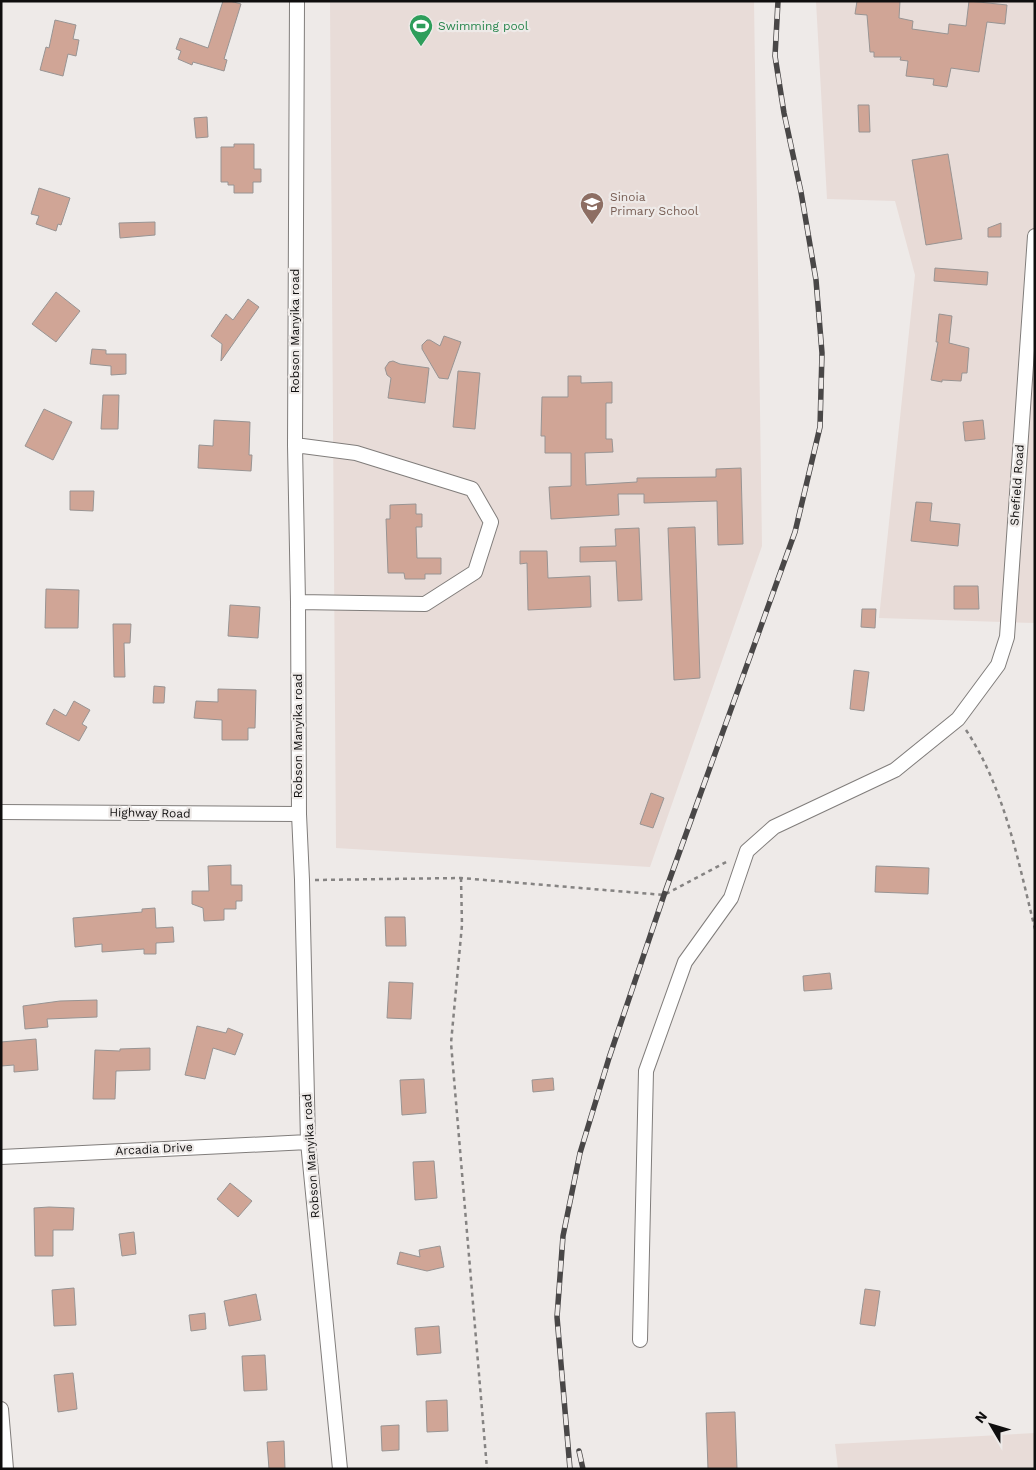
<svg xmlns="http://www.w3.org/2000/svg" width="1036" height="1470" viewBox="0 0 1036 1470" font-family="'Work Sans',sans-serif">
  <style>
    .built { fill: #e8dcd8 }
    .building { fill: #d0a596; stroke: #989493 }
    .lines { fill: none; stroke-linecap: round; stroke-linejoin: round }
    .minor-casing { stroke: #807d7b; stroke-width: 16 }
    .path { stroke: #858382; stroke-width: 2.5; stroke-dasharray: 4 4; stroke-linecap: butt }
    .minor { stroke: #fff; stroke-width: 14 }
    .rail-casing { stroke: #494747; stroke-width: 5.5 }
    .rail { stroke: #eeeae8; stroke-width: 4; stroke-dasharray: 11; stroke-linecap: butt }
    .labels { text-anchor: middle; stroke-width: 4.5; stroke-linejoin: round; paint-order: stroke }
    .leisure-label { font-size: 12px; fill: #27864d; stroke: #eeeae8; text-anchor: start }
    .education-label { font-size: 12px; fill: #785e54; stroke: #eeeae8; text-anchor: start }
    .street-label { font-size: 12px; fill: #0f0e0e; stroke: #eeeae8 }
  </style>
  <rect width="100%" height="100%" fill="#eeeae8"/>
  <path class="built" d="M 330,1 L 754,1 L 762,546 L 650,867 L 336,848 Z
    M 816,1 L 1035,1 L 1035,623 L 879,618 L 915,275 L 895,201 L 827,199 Z
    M 1035,1433 L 1035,1469 L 838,1469 L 835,1444 Z"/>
  <path class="building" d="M 223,1 L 230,1 L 241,4 L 224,59 L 227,60 L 224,71 L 193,62 L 192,65 L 178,59 L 181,51 L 176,49 L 180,38 L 208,48 Z
    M 857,1 L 900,1 L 899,18 L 913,21 L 912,29 L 948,34 L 949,24 L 966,26 L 969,1 L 1007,5 L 1005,24 L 987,22 L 979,72 L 951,68 L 947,87 L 933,85 L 934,79 L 906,76 L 908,61 L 900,60 L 901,57 L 874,57 L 874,52 L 870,52 L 867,15 L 855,14 Z
    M 55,20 L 76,25 L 73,39 L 79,40 L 76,56 L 68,54 L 63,76 L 40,70 L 46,47 L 49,48 Z
    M 858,105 L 869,105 L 870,132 L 859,132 Z
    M 207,117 L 208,137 L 196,138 L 194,118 Z
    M 234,144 L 254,144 L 254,169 L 261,169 L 261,182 L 253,182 L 253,193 L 234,193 L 234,185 L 228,185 L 228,182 L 221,182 L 221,147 L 234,147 Z
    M 948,154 L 962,239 L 926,245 L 912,160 Z
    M 39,188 L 70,198 L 61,225 L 58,224 L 56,231 L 36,224 L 39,216 L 31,214 Z
    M 155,222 L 155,235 L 120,238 L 119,223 Z
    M 1001,223 L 1001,237 L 988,237 L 988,228 Z
    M 935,268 L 988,272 L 987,285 L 934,281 Z
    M 56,292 L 80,311 L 56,342 L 32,324 Z
    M 248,299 L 259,307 L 221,361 L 222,344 L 211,336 L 226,314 L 233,320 Z
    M 939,314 L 952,316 L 949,343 L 969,348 L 967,373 L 962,373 L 961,381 L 942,380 L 942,382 L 931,380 L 938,342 L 936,342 Z
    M 444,336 L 461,342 L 448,379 L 439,378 L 422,349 L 422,345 L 427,340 L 430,340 L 440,346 Z
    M 92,349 L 106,350 L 106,354 L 126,354 L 126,374 L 111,375 L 111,366 L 90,364 Z
    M 393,361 L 400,364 L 429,368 L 425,403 L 388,398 L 391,378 L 387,375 L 385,368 L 389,362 Z
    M 458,371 L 480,373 L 475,429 L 453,427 Z
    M 568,376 L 581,376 L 581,383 L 612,382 L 612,403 L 606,403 L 606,439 L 612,439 L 613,452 L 585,453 L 586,485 L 637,482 L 637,478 L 716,477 L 716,469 L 741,468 L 743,544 L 718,545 L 717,501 L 644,503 L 644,494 L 618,494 L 619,515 L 551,519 L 549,487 L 571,486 L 571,453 L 545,453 L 545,436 L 541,436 L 542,397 L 568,397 Z
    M 103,395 L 119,395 L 118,429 L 101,429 Z
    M 44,409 L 72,422 L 53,460 L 25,446 Z
    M 214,420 L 250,422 L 249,455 L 252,455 L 251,471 L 198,468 L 199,445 L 213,446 Z
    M 983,420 L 985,439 L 965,441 L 963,422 Z
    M 70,491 L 94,491 L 93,511 L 70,510 Z
    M 916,502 L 932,503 L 930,521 L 960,524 L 958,546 L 911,541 Z
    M 416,504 L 416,514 L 422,514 L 422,527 L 416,527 L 417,558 L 441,558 L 441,574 L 425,574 L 425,579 L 405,579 L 404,573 L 388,573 L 386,519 L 390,519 L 390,505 Z
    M 695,527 L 700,678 L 674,680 L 668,528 Z
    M 639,528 L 642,600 L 618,601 L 616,561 L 580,562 L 580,547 L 616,546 L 615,529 Z
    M 520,551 L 547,551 L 548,578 L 590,576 L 591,607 L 528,610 L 527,563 L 520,564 Z
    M 954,586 L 978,586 L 979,609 L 954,609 Z
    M 46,589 L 79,590 L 78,628 L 45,628 Z
    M 230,605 L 260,607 L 258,638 L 228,636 Z
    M 862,609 L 876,609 L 875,628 L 861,627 Z
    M 113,624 L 131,624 L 130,643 L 124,643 L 125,677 L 114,677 Z
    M 854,670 L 869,672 L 864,711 L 850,709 Z
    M 154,686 L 165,687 L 164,703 L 153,703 Z
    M 218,689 L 256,690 L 255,728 L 248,728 L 248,740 L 222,740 L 222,720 L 194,718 L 196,701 L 218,702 Z
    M 74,701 L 90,710 L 82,724 L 87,727 L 79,741 L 46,724 L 54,709 L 66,716 Z
    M 651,793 L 664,798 L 653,828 L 640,824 Z
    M 231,865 L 231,885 L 242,885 L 242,901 L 236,901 L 236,909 L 224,909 L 224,920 L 204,921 L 203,908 L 192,904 L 192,891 L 209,891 L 208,866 Z
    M 876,866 L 929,868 L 928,894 L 875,892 Z
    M 155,908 L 156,928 L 173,927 L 174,942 L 156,943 L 156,954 L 144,954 L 144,949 L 102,952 L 102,944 L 75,947 L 73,918 L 142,912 L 142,909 Z
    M 385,917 L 405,917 L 406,946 L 386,946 Z
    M 830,973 L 832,989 L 804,991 L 803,976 Z
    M 389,982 L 413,983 L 411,1019 L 387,1018 Z
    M 97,1000 L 97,1017 L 47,1019 L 48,1027 L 25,1029 L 23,1006 L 60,1001 Z
    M 197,1026 L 226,1033 L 228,1028 L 243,1034 L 235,1055 L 213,1048 L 205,1079 L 185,1075 Z
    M 36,1039 L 38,1070 L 14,1072 L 14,1065 L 1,1066 L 1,1042 Z
    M 150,1048 L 150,1070 L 116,1071 L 115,1099 L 93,1099 L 95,1050 L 120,1051 L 120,1049 Z
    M 553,1078 L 554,1090 L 533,1092 L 532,1080 Z
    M 424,1079 L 426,1113 L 402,1115 L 400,1080 Z
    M 434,1161 L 437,1198 L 415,1200 L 413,1162 Z
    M 230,1183 L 252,1201 L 238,1217 L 217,1199 Z
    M 49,1207 L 74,1208 L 73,1230 L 53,1230 L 53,1256 L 35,1256 L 34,1208 Z
    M 134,1232 L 136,1254 L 122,1256 L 119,1234 Z
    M 440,1246 L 444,1267 L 427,1271 L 397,1264 L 400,1252 L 420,1257 L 419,1250 Z
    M 74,1288 L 76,1325 L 54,1326 L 52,1290 Z
    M 865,1289 L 880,1291 L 875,1326 L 860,1324 Z
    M 256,1294 L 261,1320 L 229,1326 L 224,1301 Z
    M 205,1313 L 206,1329 L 191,1331 L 189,1315 Z
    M 439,1326 L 441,1353 L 417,1355 L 415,1328 Z
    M 265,1355 L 267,1390 L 244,1391 L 242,1356 Z
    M 73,1373 L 77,1409 L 58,1412 L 54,1375 Z
    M 447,1400 L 448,1431 L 427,1432 L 426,1401 Z
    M 735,1412 L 737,1469 L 708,1469 L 706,1413 Z
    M 399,1425 L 399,1450 L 382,1451 L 381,1426 Z
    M 284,1441 L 285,1469 L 269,1469 L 267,1442 Z"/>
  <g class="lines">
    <g class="minor-casing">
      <path id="minor" d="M 297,1 L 295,445 L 298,602 L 299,814 L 302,880 L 308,1142 L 340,1469
        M 295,445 L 356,453 L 472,489 L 491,522 L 475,572 L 425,604 L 298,602
        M 1,812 L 299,814
        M 1,1157 L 308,1142
        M 640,1340 L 646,1071 L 685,962 L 731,898 L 747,851 L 774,827 L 895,770 L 958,719 L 998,665 L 1007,637 L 1035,236
        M 1,1409 L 6,1469"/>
    </g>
    <path class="path" d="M 966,730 C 1005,789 1018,861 1035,929
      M 461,878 L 462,925 L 451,1043 L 487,1469
      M 315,880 L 461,878 L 664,895 L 728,861"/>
    <use href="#minor" class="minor"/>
    <g class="rail-casing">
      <path id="rail" d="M 579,1451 L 583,1469
        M 570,1469 L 557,1317 L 563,1236 L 580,1153 L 609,1058 L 664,895 L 795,532 L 820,427 L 822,353 L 816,280 L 801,192 L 784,113 L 775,56 L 778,1"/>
    </g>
    <use href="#rail" class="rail"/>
  </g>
  <defs>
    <g id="stadium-pin" transform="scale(1.25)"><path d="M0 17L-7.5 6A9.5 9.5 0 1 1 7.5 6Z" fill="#2e9e5b" stroke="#eeeae8"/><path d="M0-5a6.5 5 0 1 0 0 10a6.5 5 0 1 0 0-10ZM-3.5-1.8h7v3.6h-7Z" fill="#fff"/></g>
    <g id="school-pin" transform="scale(1.25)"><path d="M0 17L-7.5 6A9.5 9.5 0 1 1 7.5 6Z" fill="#8d6e63" stroke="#eeeae8"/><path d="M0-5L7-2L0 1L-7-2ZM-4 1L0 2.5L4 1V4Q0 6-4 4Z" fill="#fff"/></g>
  </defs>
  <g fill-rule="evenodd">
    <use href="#stadium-pin" x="421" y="26"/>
    <use href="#school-pin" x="592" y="204"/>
  </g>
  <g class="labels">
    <g class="leisure-label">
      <text x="438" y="30">Swimming pool</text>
    </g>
    <g class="education-label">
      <text x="610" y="201">Sinoia<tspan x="610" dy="14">Primary School</tspan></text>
    </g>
    <g class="street-label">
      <text transform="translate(295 331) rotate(-90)" y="4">Robson Manyika road</text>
      <text transform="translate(1017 485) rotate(-86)" y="4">Shefield Road</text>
      <text transform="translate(298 736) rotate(-90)" y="4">Robson Manyika road</text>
      <text transform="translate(150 813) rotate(1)" y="4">Highway Road</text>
      <text transform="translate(154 1149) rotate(-3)" y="4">Arcadia Drive</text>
      <text transform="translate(311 1156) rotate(-94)" y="4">Robson Manyika road</text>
    </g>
  </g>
  <rect width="1036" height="1470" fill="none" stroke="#0f0e0e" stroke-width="5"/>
  <g transform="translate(991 1425) rotate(308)" stroke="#eeeae8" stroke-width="4" paint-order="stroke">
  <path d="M0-4L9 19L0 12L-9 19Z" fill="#0f0e0e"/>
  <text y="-8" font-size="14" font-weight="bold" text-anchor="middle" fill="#0f0e0e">N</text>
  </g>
</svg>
